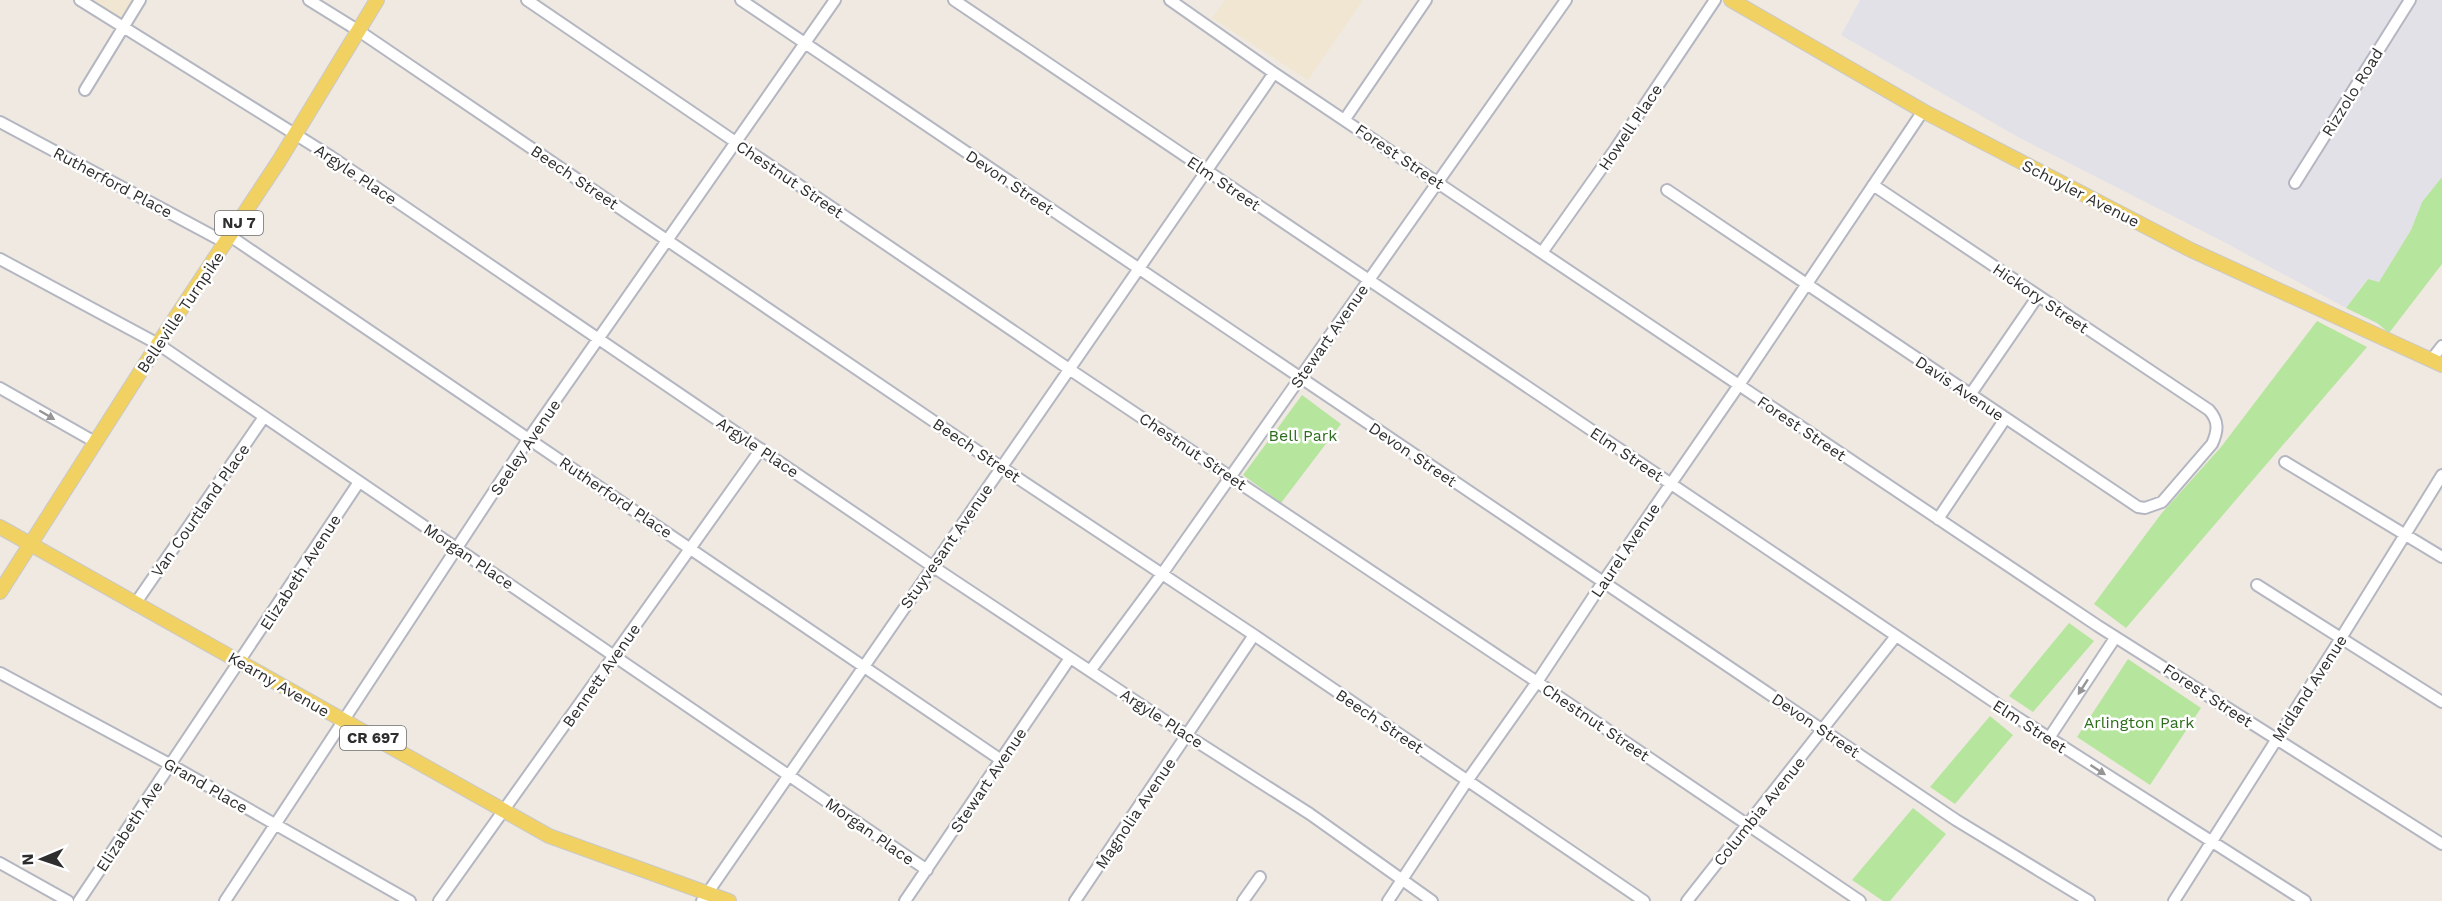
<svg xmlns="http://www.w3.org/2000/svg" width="2442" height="901" viewBox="0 0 2442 901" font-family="'Work Sans',sans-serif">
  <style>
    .industrial { fill: #e3e1e8 }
    .education { fill: #f0e6d1 }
    .green { fill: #b6e59e }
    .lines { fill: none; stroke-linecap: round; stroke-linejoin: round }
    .minor-casing { stroke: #b4b7c1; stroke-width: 14 }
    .major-casing { stroke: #c9c9c9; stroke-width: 16 }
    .minor { stroke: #fff; stroke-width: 10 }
    .major { stroke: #f2d163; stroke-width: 14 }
    .oneway { fill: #969696 }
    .labels { text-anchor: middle; stroke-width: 5; stroke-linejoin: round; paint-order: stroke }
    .shield { fill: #fff; stroke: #6d6d6d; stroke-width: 1.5 }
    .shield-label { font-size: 15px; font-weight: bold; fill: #2e2e2e }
    .street-label { font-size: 16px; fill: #2e2e2e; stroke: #fff }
    .park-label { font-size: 16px; fill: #2c6e1b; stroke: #fff }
  </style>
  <rect width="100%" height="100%" fill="#efe9e1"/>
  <path class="industrial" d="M 1860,0 L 2442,0 L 2442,177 L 2422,202 L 2411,230 L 2379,282 L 2367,279 L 2346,308 L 2222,241 L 2018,137 L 1841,35 Z"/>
  <path class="education" d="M 80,0 L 140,0 L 124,27 Z
    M 1225,0 L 1363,0 L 1308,80 L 1212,18 Z"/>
  <path class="green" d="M 2442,177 L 2442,264 L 2389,333 L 2377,323 L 2346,308 L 2368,279 L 2379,282 L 2411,230 L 2422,202 Z
    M 2317,321 L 2367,347 L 2126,628 L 2094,604 L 2161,514 L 2221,447 Z
    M 1302,395 L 1341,424 L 1281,503 L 1243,475 Z
    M 2069,623 L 2094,641 L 2033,712 L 2009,696 Z
    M 2128,659 L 2201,708 L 2150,785 L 2077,737 Z
    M 1990,716 L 2013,735 L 1955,804 L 1930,787 Z
    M 1913,808 L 1946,834 L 1890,901 L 1883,901 L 1852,880 Z"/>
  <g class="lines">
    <g class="minor-casing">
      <path id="minor" d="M 80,0 L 330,156 L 932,566 L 1188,736 L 1310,814 L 1432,901
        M 309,0 L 359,31 L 1001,467 L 1254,635 L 1644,901
        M 527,0 L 1069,369 L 1537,682 L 1860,901
        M 741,0 L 1956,820 L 2089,901
        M 954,0 L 2018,718 L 2305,901
        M 1170,0 L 1274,73 L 2098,626 L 2442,844
        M 85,90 L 140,0
        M 1345,119 L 1426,0
        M 0,122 L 226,243
        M 2295,183 L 2410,0
        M 1667,190 L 2138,507 L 2145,508 L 2162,502 L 2212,444 C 2218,431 2219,421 2209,410 L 1873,185
        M 230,236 L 1001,760
        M 1543,251 L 1616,148 L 1715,0
        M 0,259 L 158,344 L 927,870
        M 2431,360 L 2442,346
        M 0,388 L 95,442
        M 1970,395 L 2038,296
        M 2285,462 L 2442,557
        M 1938,519 L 2005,419
        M 2257,585 L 2442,702
        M 135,604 L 264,417
        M 1090,671 L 1162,574 L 1566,0
        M 0,673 L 171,765 L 410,901
        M 2049,738 L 2115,638
        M 0,863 L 68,901
        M 79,901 L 359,482
        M 225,901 L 529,438 L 835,0
        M 439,901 L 761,449
        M 702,901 L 1274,73
        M 905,901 L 1070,658
        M 1075,901 L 1254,635
        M 1243,901 L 1260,877
        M 1388,901 L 1467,781 L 1537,682 L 1603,582 L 1739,385 L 1923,111
        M 1687,901 L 1896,636
        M 2174,901 L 2341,638 L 2442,475"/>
    </g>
    <g class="major-casing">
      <path id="major" d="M 1731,0 L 1923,111 L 2191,250 L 2442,365
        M 0,527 L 549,836 L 729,901
        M 0,592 L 158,344 L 279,161 L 377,0"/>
    </g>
    <use href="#minor" class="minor"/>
    <use href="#major" class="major"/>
  </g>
  <defs><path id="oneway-solid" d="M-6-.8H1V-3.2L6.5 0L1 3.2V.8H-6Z" transform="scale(1.5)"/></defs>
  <g class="oneway">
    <use href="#oneway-solid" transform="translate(47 415) rotate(30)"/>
    <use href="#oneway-solid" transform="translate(2083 687) rotate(123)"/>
    <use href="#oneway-solid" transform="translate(2098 770) rotate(33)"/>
  </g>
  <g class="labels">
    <g class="shield">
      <rect x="215" y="211" width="48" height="24" rx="4.5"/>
      <rect x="340" y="726" width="66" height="24" rx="4.5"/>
    </g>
    <g class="shield-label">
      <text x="239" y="228">NJ 7</text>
      <text x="373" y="743">CR 697</text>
    </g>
    <g class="street-label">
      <text transform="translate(2352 92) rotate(-58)" y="6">Rizzolo Road</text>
      <text transform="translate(1630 127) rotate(-56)" y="6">Howell Place</text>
      <text transform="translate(1400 156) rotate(34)" y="6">Forest Street</text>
      <text transform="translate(356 174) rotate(34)" y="6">Argyle Place</text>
      <text transform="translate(575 177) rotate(34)" y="6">Beech Street</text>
      <text transform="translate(790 179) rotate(34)" y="6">Chestnut Street</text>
      <text transform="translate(113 182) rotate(28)" y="6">Rutherford Place</text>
      <text transform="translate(1010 182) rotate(34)" y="6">Devon Street</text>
      <text transform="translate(1224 183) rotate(34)" y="6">Elm Street</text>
      <text transform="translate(2081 193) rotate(27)" y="6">Schuyler Avenue</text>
      <text transform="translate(2041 298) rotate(34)" y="6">Hickory Street</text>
      <text transform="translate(180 312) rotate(-56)" y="6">Belleville Turnpike</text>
      <text transform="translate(1329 336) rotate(-55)" y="6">Stewart Avenue</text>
      <text transform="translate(1960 388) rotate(34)" y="6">Davis Avenue</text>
      <text transform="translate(1802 428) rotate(34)" y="6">Forest Street</text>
      <text transform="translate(525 447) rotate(-56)" y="6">Seeley Avenue</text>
      <text transform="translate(758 447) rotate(34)" y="6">Argyle Place</text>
      <text transform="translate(977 450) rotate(34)" y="6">Beech Street</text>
      <text transform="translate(1193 451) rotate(34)" y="6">Chestnut Street</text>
      <text transform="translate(1413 454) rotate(34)" y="6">Devon Street</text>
      <text transform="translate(1627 454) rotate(34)" y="6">Elm Street</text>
      <text transform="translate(616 497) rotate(34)" y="6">Rutherford Place</text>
      <text transform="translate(200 510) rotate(-55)" y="6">Van Courtland Place</text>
      <text transform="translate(946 546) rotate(-55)" y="6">Stuyvesant Avenue</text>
      <text transform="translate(1625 550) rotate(-56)" y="6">Laurel Avenue</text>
      <text transform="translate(469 556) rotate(34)" y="6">Morgan Place</text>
      <text transform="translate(300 572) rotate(-57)" y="6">Elizabeth Avenue</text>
      <text transform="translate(601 675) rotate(-55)" y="6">Bennett Avenue</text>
      <text transform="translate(279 684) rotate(30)" y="6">Kearny Avenue</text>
      <text transform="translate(2309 688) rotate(-57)" y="6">Midland Avenue</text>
      <text transform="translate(2208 695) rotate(33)" y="6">Forest Street</text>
      <text transform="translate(1162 718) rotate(33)" y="6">Argyle Place</text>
      <text transform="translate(1380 721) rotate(34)" y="6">Beech Street</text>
      <text transform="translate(1596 722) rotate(34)" y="6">Chestnut Street</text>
      <text transform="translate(1816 725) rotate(34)" y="6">Devon Street</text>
      <text transform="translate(2030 726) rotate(33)" y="6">Elm Street</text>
      <text transform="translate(988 780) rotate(-56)" y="6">Stewart Avenue</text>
      <text transform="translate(206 785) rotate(30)" y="6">Grand Place</text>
      <text transform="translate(1759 811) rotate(-51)" y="6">Columbia Avenue</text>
      <text transform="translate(1135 813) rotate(-56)" y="6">Magnolia Avenue</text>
      <text transform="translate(129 826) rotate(-56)" y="6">Elizabeth Ave</text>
      <text transform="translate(870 831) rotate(35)" y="6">Morgan Place</text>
    </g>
    <g class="park-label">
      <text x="1303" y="441">Bell Park</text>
      <text x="2139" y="728">Arlington Park</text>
    </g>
  </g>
  <g transform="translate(42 859) rotate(268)" stroke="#ffffff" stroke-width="4.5" paint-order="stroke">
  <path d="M0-4.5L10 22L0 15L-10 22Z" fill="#2e2e2e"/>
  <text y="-9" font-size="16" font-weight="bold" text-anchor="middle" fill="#2e2e2e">N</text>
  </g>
</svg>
